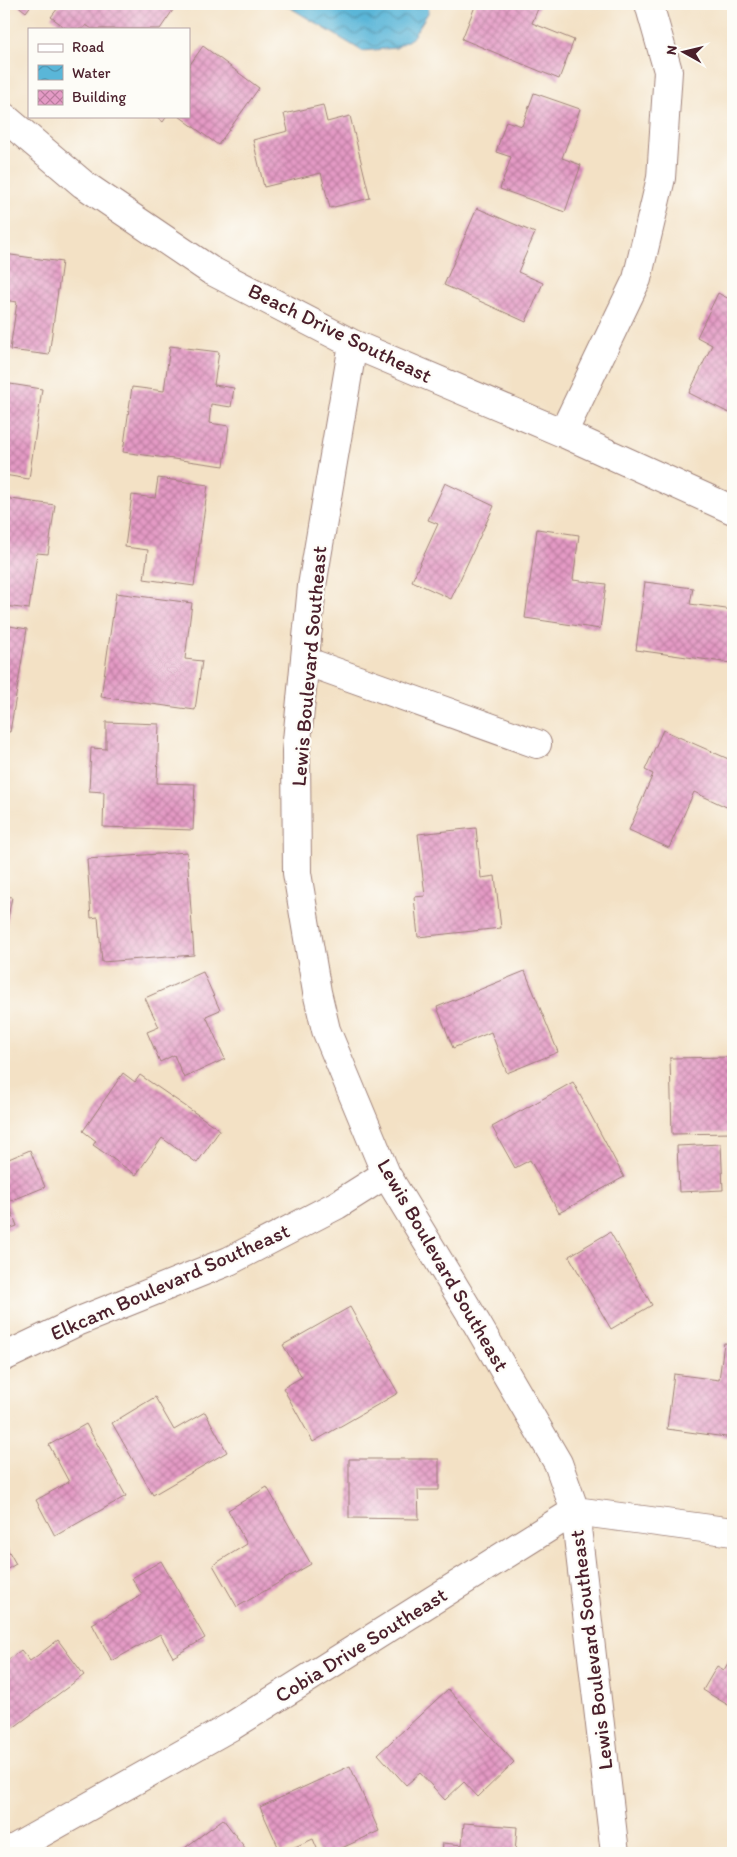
<svg xmlns="http://www.w3.org/2000/svg" width="737" height="1857" viewBox="0 0 737 1857" font-family="Itim,sans-serif">
  <style>
    .water { fill: url(#water-waves); stroke: #526a82 }
    .building { fill: url(#building-cross-hatch) }
    .lines { fill: none; stroke-linecap: round; stroke-linejoin: round }
    .minor-casing { stroke: #9e8078; stroke-width: 30 }
    .minor { stroke: #fff; stroke-width: 28 }
    .labels { text-anchor: middle; stroke-width: 4.5; stroke-linejoin: round; paint-order: stroke }
    .street-label { font-size: 21px; fill: #4a1f2b; stroke: #fdfcf7 }
  </style>
  <defs>
    <pattern id="water-waves" width="16" height="10" patternUnits="userSpaceOnUse" patternTransform="scale(1.25)"><rect width="16" height="10" fill="#5ab6d8"/><path d="M0 5q4-4 8 0t8 0" fill="none" stroke="#4c93af"/></pattern>
    <pattern id="building-cross-hatch" width="8" height="8" patternUnits="userSpaceOnUse" patternTransform="scale(1.25)"><rect width="8" height="8" fill="#e49ac5"/><path d="M0 0l8 8M0 8l8-8" fill="none" stroke="#bb7da0"/></pattern>
  </defs>
  <rect width="100%" height="100%" fill="#fdfcf7"/>
  <filter id="ink" filterUnits="userSpaceOnUse"><feTurbulence type="fractalNoise" baseFrequency=".02" numOctaves="2"/><feDisplacementMap in="SourceGraphic" scale="10" xChannelSelector="R" yChannelSelector="G"/><feConvolveMatrix kernelMatrix="1 2 1 2 8 2 1 2 1" color-interpolation-filters="sRGB"/></filter>
  <filter id="wash" filterUnits="userSpaceOnUse"><feTurbulence type="fractalNoise" baseFrequency=".0096" numOctaves="4" result="noise"/><feDisplacementMap in="SourceGraphic" scale="20" xChannelSelector="R" yChannelSelector="G"/><feGaussianBlur stdDeviation="1.12" result="paint"/><feColorMatrix in="noise" values="0 0 0 0 0 0 0 0 0 0 0 0 0 0 0 0 0 1.4 0 .05"/><feComposite in="paint" operator="in"/></filter>
  <g filter="url(#wash)">
    <rect width="100%" height="100%" fill="#f3e1c5"/>
    <path class="water" d="M 284,4 L 429,4 L 428,13 L 412,38 L 396,48 L 362,51 Z"/>
    <g id="blocks">
      <path class="building" d="M 16,4 L 32,4 L 26,12 Z
        M 61,4 L 165,4 L 173,10 L 160,29 L 92,29 L 86,25 L 83,29 L 67,29 L 51,17 Z
        M 476,4 L 540,4 L 532,23 L 574,40 L 559,79 L 462,39 Z
        M 728,4 L 733,4 L 733,18 Z
        M 203,46 L 259,88 L 218,145 L 179,116 L 189,116 L 189,66 Z
        M 534,93 L 580,109 L 562,158 L 581,165 L 565,212 L 500,189 L 511,157 L 496,152 L 506,121 L 522,126 Z
        M 323,105 L 327,122 L 350,116 L 370,198 L 330,208 L 321,173 L 264,187 L 253,140 L 288,131 L 284,114 Z
        M 156,116 L 167,116 L 163,122 Z
        M 477,208 L 535,233 L 518,272 L 543,283 L 526,322 L 444,285 Z
        M 4,254 L 62,262 L 49,355 L 10,350 L 17,302 L 4,300 Z
        M 718,293 L 733,301 L 733,405 L 729,413 L 689,393 L 712,345 L 697,337 Z
        M 170,346 L 219,352 L 214,385 L 234,388 L 231,407 L 211,404 L 209,423 L 229,426 L 224,466 L 123,452 L 132,387 L 164,391 Z
        M 4,383 L 42,389 L 29,479 L 4,475 Z
        M 158,478 L 208,485 L 194,586 L 144,579 L 148,550 L 125,547 L 132,495 L 155,498 Z
        M 445,483 L 494,506 L 451,599 L 412,581 L 438,524 L 428,520 Z
        M 4,498 L 55,505 L 48,554 L 37,553 L 29,609 L 4,606 Z
        M 537,529 L 579,535 L 573,580 L 606,584 L 600,629 L 525,618 Z
        M 645,582 L 693,588 L 690,604 L 733,610 L 731,663 L 636,650 Z
        M 116,593 L 192,603 L 185,659 L 202,661 L 195,710 L 101,697 Z
        M 4,625 L 27,629 L 10,732 L 4,731 Z
        M 106,722 L 159,724 L 157,783 L 195,784 L 193,830 L 103,827 L 104,792 L 89,791 L 91,748 L 106,749 Z
        M 663,730 L 733,761 L 733,810 L 694,792 L 669,848 L 629,830 L 653,774 L 645,770 Z
        M 476,828 L 481,878 L 495,876 L 501,928 L 418,937 L 414,897 L 425,896 L 418,834 Z
        M 187,852 L 194,955 L 102,962 L 98,917 L 91,918 L 87,859 Z
        M 4,896 L 12,897 L 5,933 L 4,933 Z
        M 733,953 L 733,965 L 729,954 Z
        M 525,971 L 558,1052 L 507,1073 L 491,1032 L 453,1048 L 437,1007 Z
        M 203,972 L 220,1010 L 206,1016 L 225,1059 L 184,1078 L 174,1055 L 160,1062 L 147,1032 L 159,1027 L 145,998 Z
        M 733,1057 L 733,1133 L 672,1134 L 670,1058 Z
        M 123,1073 L 135,1082 L 140,1075 L 220,1130 L 197,1163 L 162,1138 L 136,1175 L 93,1145 L 96,1141 L 83,1131 Z
        M 573,1082 L 624,1177 L 559,1213 L 530,1160 L 515,1168 L 492,1127 Z
        M 721,1144 L 723,1190 L 679,1192 L 677,1146 Z
        M 30,1150 L 45,1187 L 8,1202 L 17,1226 L 4,1231 L 4,1161 Z
        M 610,1232 L 652,1305 L 611,1329 L 569,1256 Z
        M 350,1307 L 398,1393 L 313,1442 L 283,1388 L 302,1377 L 283,1345 Z
        M 724,1343 L 733,1344 L 733,1438 L 667,1429 L 674,1374 L 719,1380 Z
        M 155,1397 L 174,1430 L 205,1412 L 227,1452 L 153,1495 L 112,1423 Z
        M 86,1424 L 126,1496 L 55,1536 L 36,1500 L 69,1482 L 49,1445 Z
        M 349,1459 L 439,1459 L 439,1490 L 418,1490 L 419,1519 L 349,1518 Z
        M 267,1487 L 311,1564 L 237,1607 L 213,1565 L 247,1544 L 228,1510 Z
        M 4,1543 L 16,1564 L 4,1571 Z
        M 161,1561 L 205,1638 L 173,1657 L 160,1634 L 112,1661 L 92,1624 L 142,1595 L 132,1578 Z
        M 58,1640 L 84,1675 L 9,1731 L 4,1723 L 4,1680 L 6,1679 L 4,1663 L 21,1650 L 30,1661 Z
        M 733,1654 L 733,1708 L 703,1690 L 717,1666 L 724,1670 Z
        M 448,1689 L 514,1762 L 478,1797 L 464,1782 L 445,1800 L 420,1773 L 406,1785 L 378,1754 Z
        M 350,1766 L 379,1831 L 331,1853 L 319,1853 L 313,1839 L 281,1853 L 260,1807 Z
        M 223,1819 L 249,1853 L 178,1853 Z
        M 464,1823 L 517,1827 L 515,1853 L 442,1853 L 443,1843 L 462,1845 Z"/>
    </g>
  </g>
  <g filter="url(#ink)">
    <use href="#blocks" fill-opacity="0" stroke="#9e8078" stroke-width="1"/>
    <g class="lines">
      <g class="minor-casing">
        <path id="minor" d="M 4,117 L 83,184 L 210,270 L 353,344 L 563,433 L 733,510
          M 353,344 L 312,586 L 296,751 L 297,873 L 317,992 L 326,1030 L 386,1174 L 477,1324 L 558,1463 L 575,1511 L 615,1853
          M 563,433 L 637,279 L 661,178 L 668,71 L 649,4
          M 305,661 L 537,744
          M 4,1357 L 77,1322 L 229,1261 L 337,1205 L 386,1174
          M 6,1853 L 232,1726 L 575,1511 L 733,1532"/>
      </g>
      <use href="#minor" class="minor"/>
    </g>
  </g>
  <g class="labels">
    <g class="street-label">
      <text transform="translate(340 333) rotate(26)" y="7">Beach Drive Southeast</text>
      <text transform="translate(309 666) rotate(-85)" y="7">Lewis Boulevard Southeast</text>
      <text transform="translate(443 1265) rotate(60)" y="7">Lewis Boulevard Southeast</text>
      <text transform="translate(170 1282) rotate(-24)" y="7">Elkcam Boulevard Southeast</text>
      <text transform="translate(361 1645) rotate(-32)" y="7">Cobia Drive Southeast</text>
      <text transform="translate(591 1650) rotate(-97)" y="7">Lewis Boulevard Southeast</text>
    </g>
  </g>
  <rect width="737" height="1857" fill="none" stroke="#fdfcf7" stroke-width="20"/>
  <rect x="28" y="28" width="162" height="90" fill="#fdfcf7" stroke="#b5a4a5"/>
  <rect x="38" y="44" width="25" height="8" fill="#ffffff" stroke="#b5a4a5"/>
  <text x="72" y="52" font-size="15" fill="#4a1f2b">Road</text>
  <rect x="38" y="65" width="25" height="15" fill="url(#water-waves)" stroke="#b5a4a5"/>
  <text x="72" y="78" font-size="15" fill="#4a1f2b">Water</text>
  <rect x="38" y="90" width="25" height="15" fill="url(#building-cross-hatch)" stroke="#b5a4a5"/>
  <text x="72" y="102" font-size="15" fill="#4a1f2b">Building</text>
  <g transform="translate(684 52) rotate(278)" stroke="#fdfcf7" stroke-width="4" paint-order="stroke">
  <path d="M0-4L9 19L0 12L-9 19Z" fill="#4a1f2b"/>
  <text y="-8" font-size="14" font-weight="bold" text-anchor="middle" fill="#4a1f2b">N</text>
  </g>
</svg>
